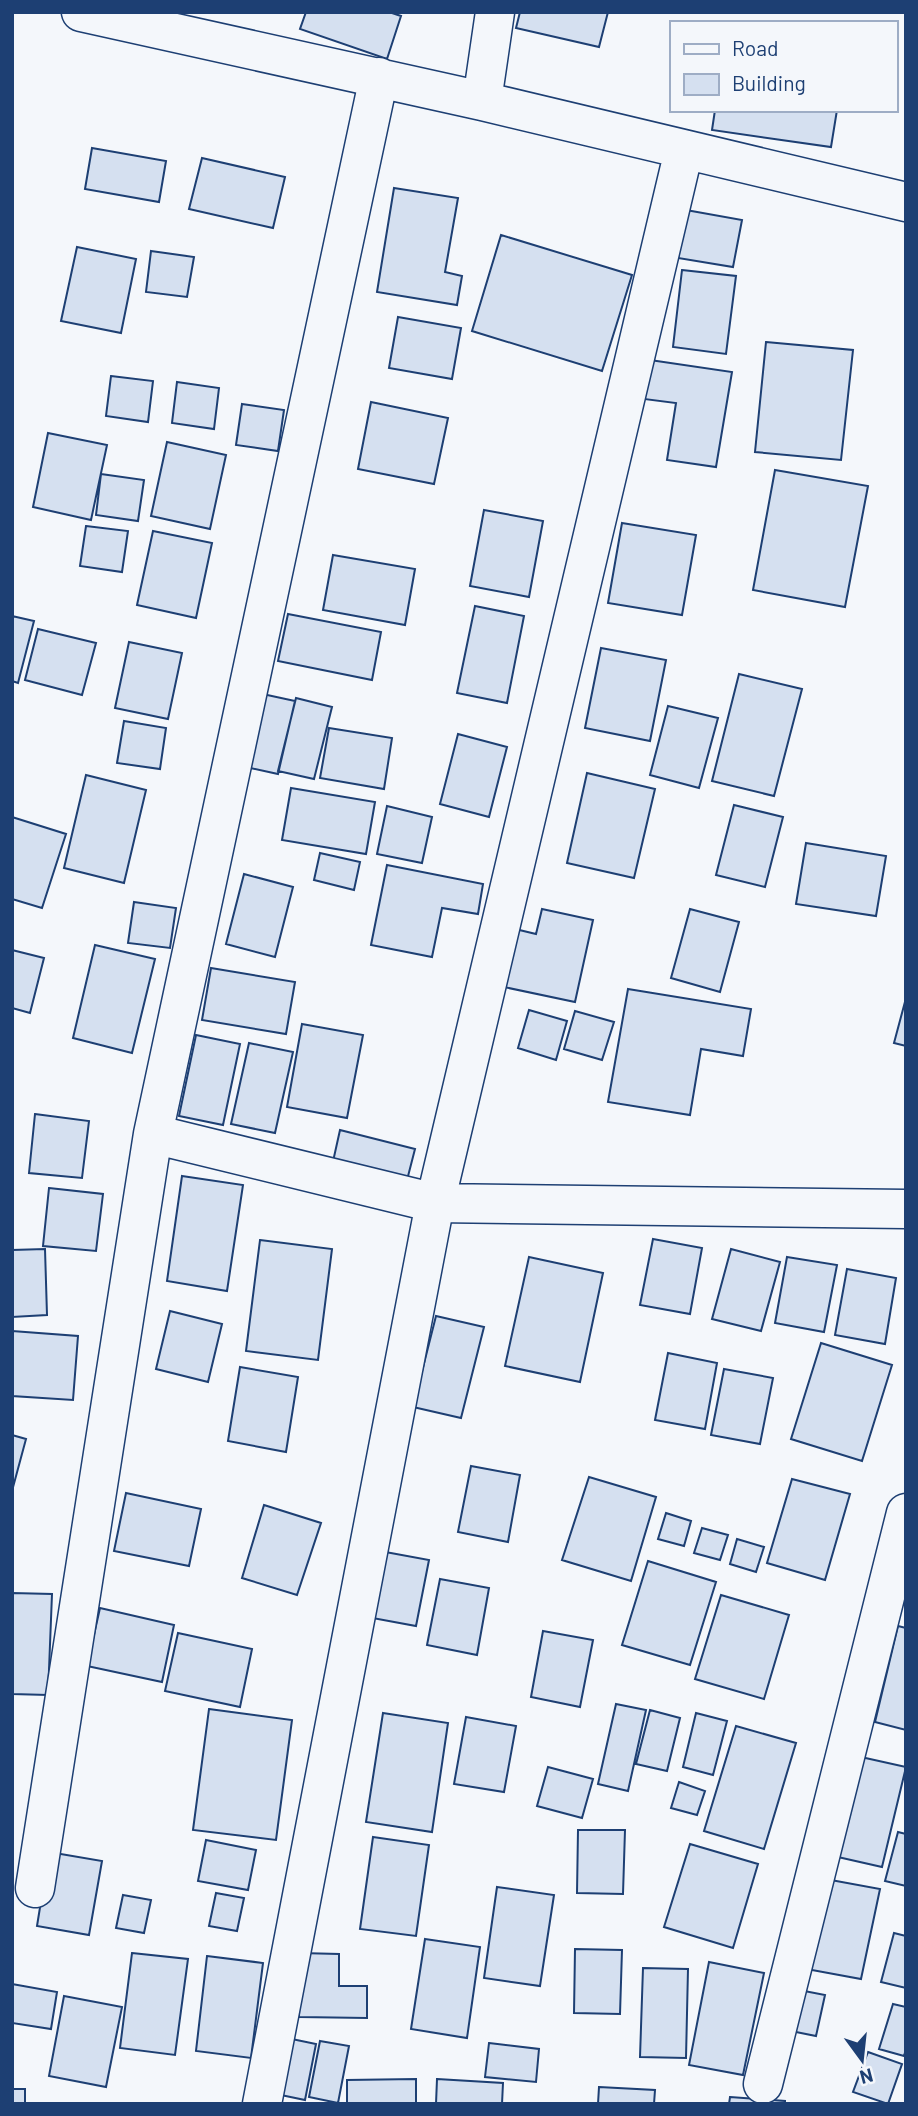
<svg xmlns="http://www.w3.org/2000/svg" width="918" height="2116" viewBox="0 0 918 2116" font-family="Barlow,sans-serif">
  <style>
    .building { fill: #d5e0f0; stroke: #1d3f73; stroke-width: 2 }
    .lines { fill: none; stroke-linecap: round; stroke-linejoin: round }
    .minor-casing { stroke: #1d3f73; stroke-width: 41 }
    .minor { stroke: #f4f7fb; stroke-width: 38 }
  </style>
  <rect width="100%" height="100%" fill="#f4f7fb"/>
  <path class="building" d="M 306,12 L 389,12 L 401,16 L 387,59 L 300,29 Z
    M 520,12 L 608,12 L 599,47 L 516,28 Z
    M 715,110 L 837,110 L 831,147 L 712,130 Z
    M 92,148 L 166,161 L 159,202 L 85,189 Z
    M 202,158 L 285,177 L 273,228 L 189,209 Z
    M 394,188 L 458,198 L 445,272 L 462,276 L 457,305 L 377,292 Z
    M 686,210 L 742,220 L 733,267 L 678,258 Z
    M 501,235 L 632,275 L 602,371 L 472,331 Z
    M 77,247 L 136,259 L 121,333 L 61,321 Z
    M 151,251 L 194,257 L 187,297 L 146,292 Z
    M 682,270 L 736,276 L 726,354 L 673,347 Z
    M 398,317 L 461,328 L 452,379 L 389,368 Z
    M 766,342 L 853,350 L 841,460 L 755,452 Z
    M 650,360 L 732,372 L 716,467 L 667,460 L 676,403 L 644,399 Z
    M 111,376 L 153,381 L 148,422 L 106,416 Z
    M 177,382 L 219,388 L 214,429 L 172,423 Z
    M 371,402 L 448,418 L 434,484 L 358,469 Z
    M 242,404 L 284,410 L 278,451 L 236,445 Z
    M 48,433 L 107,445 L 91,520 L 33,507 Z
    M 167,442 L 226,455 L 210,529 L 151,516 Z
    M 775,470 L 868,486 L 845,607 L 753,590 Z
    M 101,474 L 144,480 L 138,521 L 96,515 Z
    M 484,510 L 543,521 L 529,597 L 470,586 Z
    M 622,523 L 696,535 L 682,615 L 608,603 Z
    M 86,526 L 128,531 L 122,572 L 80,566 Z
    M 153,531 L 212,543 L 196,618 L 137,605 Z
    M 333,555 L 415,569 L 405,625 L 323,610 Z
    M 475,606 L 524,616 L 507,703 L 457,693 Z
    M 288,614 L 381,632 L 372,680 L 278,661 Z
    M 12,616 L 34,621 L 18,683 L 12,681 Z
    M 38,629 L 96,643 L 82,695 L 25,680 Z
    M 129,642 L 182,653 L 168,719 L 115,708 Z
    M 601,648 L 666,660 L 650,741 L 585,728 Z
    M 739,674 L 802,689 L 774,796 L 712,781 Z
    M 258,693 L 295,701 L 278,774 L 241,766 Z
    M 296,698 L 332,707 L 314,779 L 278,771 Z
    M 668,706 L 718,718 L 699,788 L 650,775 Z
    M 124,721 L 166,728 L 160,769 L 117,763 Z
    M 329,728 L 392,738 L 384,789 L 320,778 Z
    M 458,734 L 507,747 L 489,817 L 440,804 Z
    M 587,773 L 655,789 L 634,878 L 567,863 Z
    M 86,775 L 146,790 L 124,883 L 64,868 Z
    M 291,788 L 375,802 L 366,854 L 282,840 Z
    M 734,805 L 783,817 L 765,887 L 716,875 Z
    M 387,806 L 432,817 L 422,863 L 377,854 Z
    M 12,817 L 66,834 L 42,908 L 12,899 Z
    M 806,843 L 886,856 L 876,916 L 796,904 Z
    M 320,853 L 360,862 L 354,890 L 314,880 Z
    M 387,865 L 483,884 L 478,914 L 442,908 L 432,957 L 371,945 Z
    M 244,874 L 293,887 L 275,957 L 226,944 Z
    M 134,902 L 176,908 L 170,948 L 128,943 Z
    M 542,909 L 593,920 L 575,1002 L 499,986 L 511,928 L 536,934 Z
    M 690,909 L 739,922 L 720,992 L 671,978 Z
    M 95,945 L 155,959 L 132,1053 L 73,1038 Z
    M 12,950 L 44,958 L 30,1013 L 12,1008 Z
    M 211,968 L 295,982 L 286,1034 L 202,1020 Z
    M 628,989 L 751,1009 L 743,1056 L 701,1049 L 690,1115 L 608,1102 Z
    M 906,998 L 906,1046 L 894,1043 Z
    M 529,1010 L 567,1021 L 556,1060 L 518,1048 Z
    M 575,1011 L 614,1022 L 602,1060 L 564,1049 Z
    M 302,1024 L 363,1035 L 347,1118 L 287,1107 Z
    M 196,1035 L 240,1044 L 223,1125 L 179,1116 Z
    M 249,1043 L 293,1052 L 275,1133 L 231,1124 Z
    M 35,1114 L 89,1121 L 82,1178 L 29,1173 Z
    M 340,1130 L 415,1149 L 406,1184 L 332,1166 Z
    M 182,1176 L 243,1185 L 227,1291 L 167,1281 Z
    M 49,1188 L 103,1194 L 96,1251 L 43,1246 Z
    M 653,1239 L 702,1248 L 690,1314 L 640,1305 Z
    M 260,1240 L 332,1249 L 318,1360 L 246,1351 Z
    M 45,1249 L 47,1315 L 12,1317 L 12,1250 Z
    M 731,1249 L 780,1262 L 761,1331 L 712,1319 Z
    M 529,1257 L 603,1273 L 580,1382 L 505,1366 Z
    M 787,1257 L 837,1265 L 824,1332 L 775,1323 Z
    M 847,1269 L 896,1278 L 885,1344 L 835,1335 Z
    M 170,1311 L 222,1324 L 208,1382 L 156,1369 Z
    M 436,1316 L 484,1327 L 461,1418 L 413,1407 Z
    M 12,1331 L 78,1336 L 73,1400 L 12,1396 Z
    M 821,1343 L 892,1365 L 862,1461 L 791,1439 Z
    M 668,1353 L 717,1363 L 705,1429 L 655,1420 Z
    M 240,1367 L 298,1377 L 286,1452 L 228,1441 Z
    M 724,1369 L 773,1378 L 760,1444 L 711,1435 Z
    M 12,1435 L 26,1439 L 12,1491 Z
    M 471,1466 L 520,1475 L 508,1542 L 458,1532 Z
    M 589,1477 L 656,1497 L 631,1581 L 562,1560 Z
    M 792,1479 L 850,1494 L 825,1580 L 767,1563 Z
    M 126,1493 L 201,1509 L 189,1566 L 114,1551 Z
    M 264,1505 L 321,1523 L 297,1595 L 242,1578 Z
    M 666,1513 L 691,1521 L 684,1546 L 658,1539 Z
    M 702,1528 L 728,1535 L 720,1560 L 694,1553 Z
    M 737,1539 L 764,1547 L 756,1572 L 730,1564 Z
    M 380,1551 L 429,1560 L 416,1626 L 367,1617 Z
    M 648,1561 L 716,1582 L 690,1665 L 622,1645 Z
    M 440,1579 L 489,1588 L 477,1655 L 427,1645 Z
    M 12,1593 L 52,1594 L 48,1695 L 12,1694 Z
    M 721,1595 L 789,1615 L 764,1699 L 695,1679 Z
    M 100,1608 L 174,1625 L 162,1682 L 87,1666 Z
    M 898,1626 L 906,1628 L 906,1730 L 875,1722 Z
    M 543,1631 L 593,1640 L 580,1707 L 531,1697 Z
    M 178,1633 L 252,1649 L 240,1707 L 165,1691 Z
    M 616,1704 L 646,1710 L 628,1791 L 598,1784 Z
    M 209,1709 L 292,1720 L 276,1840 L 193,1830 Z
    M 650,1710 L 680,1718 L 667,1771 L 636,1764 Z
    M 383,1713 L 448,1723 L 432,1832 L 366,1822 Z
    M 696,1713 L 727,1721 L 713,1775 L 683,1767 Z
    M 466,1717 L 516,1726 L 504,1792 L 454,1784 Z
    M 736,1726 L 796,1743 L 764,1849 L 704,1831 Z
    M 852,1755 L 906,1767 L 882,1867 L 829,1855 Z
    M 548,1767 L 593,1779 L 582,1818 L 537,1806 Z
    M 679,1782 L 705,1791 L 697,1815 L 671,1808 Z
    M 578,1830 L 625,1830 L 623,1894 L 577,1893 Z
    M 898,1832 L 906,1834 L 906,1886 L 885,1881 Z
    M 373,1837 L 429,1845 L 416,1936 L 360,1929 Z
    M 206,1840 L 256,1850 L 248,1890 L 198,1881 Z
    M 690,1844 L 758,1864 L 733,1948 L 664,1927 Z
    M 49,1852 L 102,1861 L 89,1935 L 37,1926 Z
    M 820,1878 L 880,1889 L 861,1979 L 801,1968 Z
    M 497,1887 L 554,1895 L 540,1986 L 484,1978 Z
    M 216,1893 L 244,1898 L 237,1931 L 209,1926 Z
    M 123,1895 L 151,1900 L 144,1933 L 116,1928 Z
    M 894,1933 L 906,1936 L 906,1988 L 881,1982 Z
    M 425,1939 L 480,1947 L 467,2038 L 411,2029 Z
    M 575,1949 L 622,1950 L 620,2014 L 574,2013 Z
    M 132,1953 L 188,1959 L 175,2055 L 120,2048 Z
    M 300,1953 L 339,1954 L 339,1986 L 367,1986 L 367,2018 L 299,2017 Z
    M 207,1956 L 263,1963 L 251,2058 L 196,2051 Z
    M 709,1962 L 764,1973 L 743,2075 L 689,2065 Z
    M 643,1968 L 688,1969 L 686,2058 L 640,2057 Z
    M 12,1984 L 57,1992 L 51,2029 L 12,2023 Z
    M 794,1989 L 825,1995 L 816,2036 L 786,2030 Z
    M 64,1996 L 122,2007 L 106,2087 L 49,2076 Z
    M 893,2004 L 906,2007 L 906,2049 L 904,2056 L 879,2049 Z
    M 287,2038 L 316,2044 L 305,2100 L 276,2094 Z
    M 320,2041 L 349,2046 L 338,2103 L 309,2097 Z
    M 489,2043 L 539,2049 L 536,2082 L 485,2077 Z
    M 868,2052 L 902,2064 L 888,2104 L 853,2092 Z
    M 416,2079 L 416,2104 L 347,2104 L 347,2080 Z
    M 437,2079 L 503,2083 L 502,2104 L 436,2104 Z
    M 599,2087 L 655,2090 L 654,2104 L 598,2104 Z
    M 12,2089 L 25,2089 L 25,2104 L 12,2104 Z
    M 730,2097 L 785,2101 L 785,2104 L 729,2104 Z"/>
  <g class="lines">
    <g class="minor-casing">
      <path id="minor" d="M 81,12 L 482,101 L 906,202
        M 482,101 L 495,12
        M 153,1134 L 435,1203 L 906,1209
        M 35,1888 L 153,1134 L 379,77
        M 763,2084 L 906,1513
        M 262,2104 L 435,1203 L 684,150"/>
    </g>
    <use href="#minor" class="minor"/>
  </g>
  <rect width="918" height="2116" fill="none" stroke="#1d3f73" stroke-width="28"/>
  <rect x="670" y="21" width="228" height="91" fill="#f4f7fb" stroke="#9eadc5" stroke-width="2"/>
  <rect x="684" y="44" width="35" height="10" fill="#f4f7fb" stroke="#9eadc5" stroke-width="2"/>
  <text x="732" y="56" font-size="21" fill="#1d3f73">Road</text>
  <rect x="684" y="74" width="35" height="21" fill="#d5e0f0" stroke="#9eadc5" stroke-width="2"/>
  <text x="732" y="91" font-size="21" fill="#1d3f73">Building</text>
  <g transform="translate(862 2060) rotate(165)" stroke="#f4f7fb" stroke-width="5" paint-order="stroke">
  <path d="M0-5L12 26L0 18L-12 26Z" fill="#1d3f73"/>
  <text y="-10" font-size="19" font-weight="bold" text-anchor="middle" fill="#1d3f73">N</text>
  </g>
</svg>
